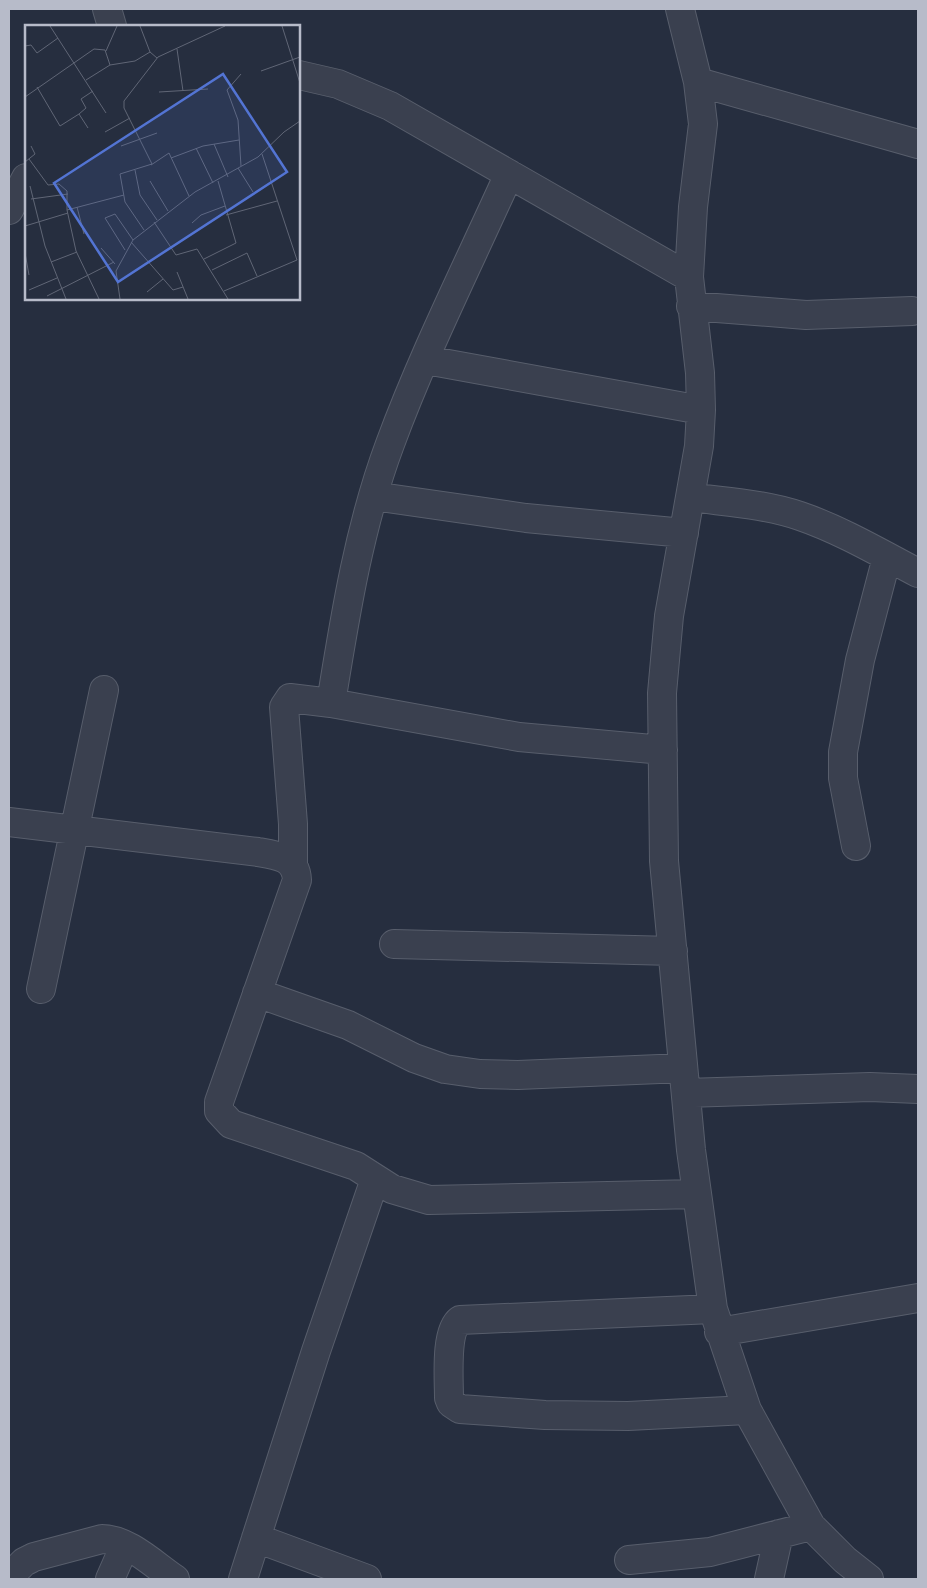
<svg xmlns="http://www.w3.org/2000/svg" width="927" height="1588" viewBox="0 0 927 1588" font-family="'Work Sans',sans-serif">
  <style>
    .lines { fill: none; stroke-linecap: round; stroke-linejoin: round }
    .minor-casing { stroke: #585e6c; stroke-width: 30 }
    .minor { stroke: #3a404f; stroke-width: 28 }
    .inset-road { fill: none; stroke: #606676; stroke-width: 1 }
    .view { fill: #5374d3; fill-opacity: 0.15; stroke: #5374d3; stroke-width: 2.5 }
    .inset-edge { fill: none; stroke: #b7bbc9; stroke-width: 2.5 }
  </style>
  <rect width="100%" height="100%" fill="#262e3f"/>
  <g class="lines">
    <g class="minor-casing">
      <path id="minor" d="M 107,9 L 112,26
        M 680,9 L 698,82 L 703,124 L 693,207 L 689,277 L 700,373 L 701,410 L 699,446 L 669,616 L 662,693 L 664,861 L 691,1150 L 713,1309 L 747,1410 L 811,1526 L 845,1560 L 869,1579
        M 299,75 L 338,84 L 390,106 L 689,277
        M 698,82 L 918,144
        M 9,210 L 26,178
        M 691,306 L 806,315 L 912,311
        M 426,360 L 701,410
        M 373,496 L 526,518 L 684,533
        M 690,497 C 726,502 765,504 800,516 C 841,530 880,553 918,573
        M 331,703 C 345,616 359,527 390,444 C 424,352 469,263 509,174
        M 9,822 L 258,852 C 277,855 296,857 297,880 L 219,1102 L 219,1111 L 231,1124 L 356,1166 L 392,1189 L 429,1200 L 697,1194
        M 856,846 L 843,778 L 843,752 L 860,660 L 887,557
        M 293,866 L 293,824 L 284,707 L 290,698 L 331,703 L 519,737 L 663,750
        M 394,944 L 673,951
        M 41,989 L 104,690
        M 257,993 L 348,1025 L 414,1058 L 445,1069 L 480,1074 L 518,1075 L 683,1068
        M 686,1093 L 870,1087 L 918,1089
        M 713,1309 L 460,1320 C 445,1331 449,1379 449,1398 L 451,1403 L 460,1409 L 545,1415 L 628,1416 L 747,1410
        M 719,1332 L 918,1298
        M 256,1538 L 367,1579
        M 629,1560 L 710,1552 L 811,1526
        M 9,1577 L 24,1562 L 34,1557 L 102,1539 C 128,1539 154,1565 175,1579
        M 110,1579 L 125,1545
        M 243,1579 L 316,1351 L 375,1179
        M 769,1579 L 779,1534"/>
    </g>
    <use href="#minor" class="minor"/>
  </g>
  <g transform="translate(25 25)">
    <rect width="275" height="275" fill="#262e3f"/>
    <path class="inset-road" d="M 25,1 L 81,88M 115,1 L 125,27 L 132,33M 257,1 L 275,58M 0,21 L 6,20 L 12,28 L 33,13M 152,24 L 158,66M 81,26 L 92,1M 236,46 L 275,32M 61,55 L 85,40 L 110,36 L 125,27M 12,62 L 35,101 L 54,89M 134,67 L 183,64M 0,72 L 69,24 L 80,25 L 85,40M 63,103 L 54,89 L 61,83 L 56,74 L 68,66M 80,107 L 105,93M 189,119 L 203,152M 96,121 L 132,108M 171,123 L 188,158M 146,133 L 178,121 L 214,115M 4,134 L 23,160 L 34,159 L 42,166 L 42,185M 0,137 L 10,129 L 6,121M 126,140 L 144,128 L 164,171M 216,141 L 213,95 L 202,65 L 216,49M 213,143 L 228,167M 110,145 L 115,170 L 132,195M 125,156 L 143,186M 5,161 L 20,221 L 41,274M 6,174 L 43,169M 52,182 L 59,209M 201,190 L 252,176M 129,197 L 151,230 L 172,224 L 203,274M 167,198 L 176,190 L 200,181M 0,201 L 43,188M 119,205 L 100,177 L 95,149 L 127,139 L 99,83 L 99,76 L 133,32 L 200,1M 106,217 L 148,265 L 158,262M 76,223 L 90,239M 100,225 L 80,193 L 90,189 L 108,215M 0,228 L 4,250M 179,234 L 211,218 L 193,156M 26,237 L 52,227M 187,245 L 222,228 L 232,251M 152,247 L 163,274M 4,265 L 32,253M 199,266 L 272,235 L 237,129M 122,267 L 138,254M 22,271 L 89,237M 74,274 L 51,226 L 42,185 L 99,170M 95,274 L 91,246 L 108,215 L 170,167 L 233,132 L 259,107 L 275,96"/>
    <path class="view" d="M 198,49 L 262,147 L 93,257 L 29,158 Z"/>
    <rect width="275" height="275" class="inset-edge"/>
  </g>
  <rect width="927" height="1588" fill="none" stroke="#b7bbc9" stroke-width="20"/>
</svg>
